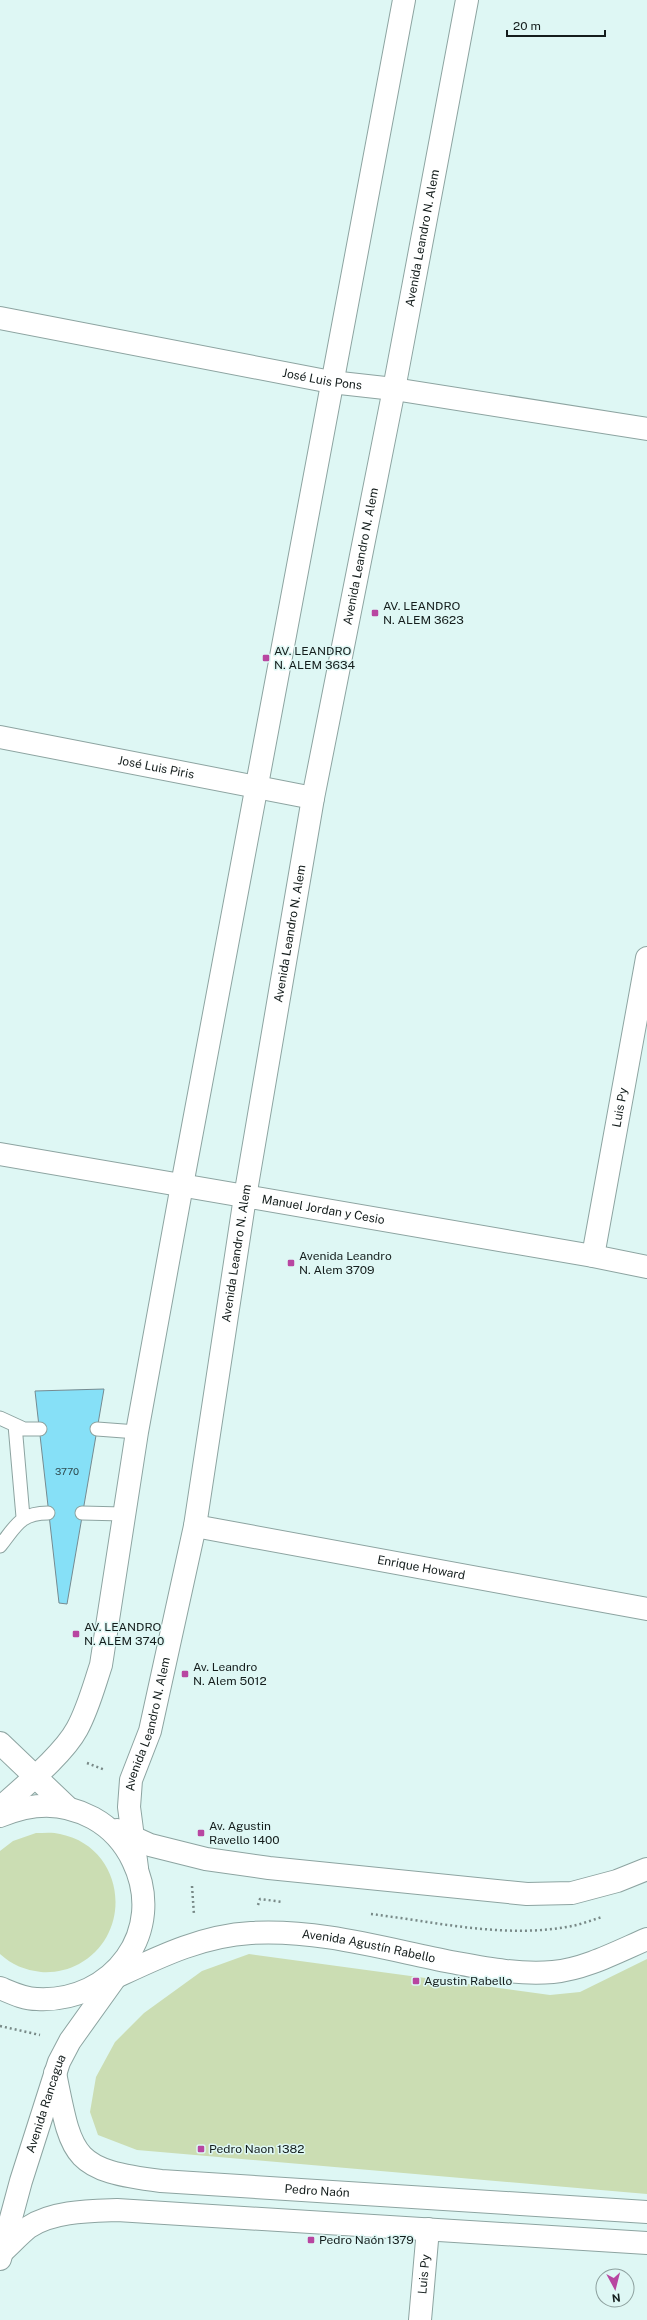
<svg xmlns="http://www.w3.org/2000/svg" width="647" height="2320" viewBox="0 0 647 2320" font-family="'Public Sans',sans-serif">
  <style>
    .green { fill: #cbddb3 }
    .building { fill: #86e0f7; stroke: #758b91 }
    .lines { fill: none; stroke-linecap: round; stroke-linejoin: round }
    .service-casing { stroke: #8da4a1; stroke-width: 15 }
    .minor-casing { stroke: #8da4a1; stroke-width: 24 }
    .secondary-casing { stroke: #8da4a1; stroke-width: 24 }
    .primary-casing { stroke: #8da4a1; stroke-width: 24 }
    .path { stroke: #788987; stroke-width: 2.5; stroke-dasharray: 2 3; stroke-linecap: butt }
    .service { stroke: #fff; stroke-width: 13 }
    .minor { stroke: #fff; stroke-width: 22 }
    .secondary { stroke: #fff; stroke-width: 22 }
    .primary { stroke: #fff; stroke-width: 22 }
    .poi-dot { fill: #b846a1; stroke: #def7f4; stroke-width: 1.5 }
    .labels { text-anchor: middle; stroke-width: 3; stroke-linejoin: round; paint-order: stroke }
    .number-label { font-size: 10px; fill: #304e53 }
    .street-label { font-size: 12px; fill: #141d1c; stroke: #def7f4 }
    .poi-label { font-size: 12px; fill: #141d1c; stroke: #def7f4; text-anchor: start }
  </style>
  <rect width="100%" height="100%" fill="#def7f4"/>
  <path class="green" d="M 36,1833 C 44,1833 53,1832 60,1834 C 125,1847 135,1933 79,1964 C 68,1970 54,1973 41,1972 C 25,1970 12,1965 0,1954 L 0,1851 L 13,1841 Z
    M 249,1954 L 550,1995 L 580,1992 L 647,1959 L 647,2194 L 137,2150 L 98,2135 L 90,2112 L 96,2077 L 115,2042 L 144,2013 L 202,1971 Z"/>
  <path class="building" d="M 104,1389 L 67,1604 L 59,1603 L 35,1391 Z"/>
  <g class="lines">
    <g class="service-casing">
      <path id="service" d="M 0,1418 L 24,1429 L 40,1429
        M 15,1425 L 23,1517
        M 97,1429 L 137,1432
        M 82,1513 L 123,1514
        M 0,1546 C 16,1526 20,1513 48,1513"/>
    </g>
    <g class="minor-casing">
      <g id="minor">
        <path id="s1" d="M 0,318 L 331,382 L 394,389 L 647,429"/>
        <path id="s2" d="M 0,737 L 313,798"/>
        <path id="s3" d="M 0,1154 L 593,1256 L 647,1267"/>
        <path id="s4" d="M 593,1256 L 647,958"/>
        <path id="s5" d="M 195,1526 L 647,1609"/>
        <path id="s6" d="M 55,2073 C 72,2157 71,2170 161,2181 L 647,2212"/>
        <path d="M 1,2253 C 10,2245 19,2235 29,2227 C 53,2211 90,2211 117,2210 L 647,2243"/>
        <path id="s7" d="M 420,2320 L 428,2229"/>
      </g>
    </g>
    <g class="secondary-casing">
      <g id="secondary">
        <path d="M 0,1743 L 66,1806"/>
        <path d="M 117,1830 L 150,1845 L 206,1859 L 269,1868 L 527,1894 L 572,1893 L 617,1881 L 647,1869"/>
        <path id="s8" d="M 103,1983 C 151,1961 197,1936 251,1933 C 318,1929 385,1949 451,1962 C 484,1968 518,1975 553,1972 C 585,1969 617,1952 647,1939"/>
      </g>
    </g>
    <g class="primary-casing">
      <g id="primary">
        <path d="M 0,1808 C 23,1787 63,1755 77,1729 C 88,1709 94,1686 101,1665 L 137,1432 L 182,1185 L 404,0"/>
        <path d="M 0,1816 C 32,1803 61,1801 93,1818 C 111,1828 124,1842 133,1861 C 167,1931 113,2003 37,1999 C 24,1999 12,1993 0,1988"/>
        <path id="s9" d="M 137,1868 L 129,1807 L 131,1780 L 150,1731 L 195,1526 L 245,1197 L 313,798 L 394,389 L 467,0"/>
        <path id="s10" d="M 0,2259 L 21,2181 L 59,2062 L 70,2041 L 115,1978"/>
      </g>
    </g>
    <path class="path" d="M 87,1763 L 105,1770
      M 192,1886 L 194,1915
      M 258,1905 L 260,1899 L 283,1902
      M 371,1914 C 436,1922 507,1939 572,1926 C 582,1924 592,1920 602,1917
      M 0,2026 L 40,2035"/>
    <use href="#service" class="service"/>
    <use href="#minor" class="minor"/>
    <use href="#secondary" class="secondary"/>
    <use href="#primary" class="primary"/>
  </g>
  <g class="poi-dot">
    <rect x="371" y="609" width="8" height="8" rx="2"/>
    <rect x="262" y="654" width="8" height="8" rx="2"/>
    <rect x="287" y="1259" width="8" height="8" rx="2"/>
    <rect x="72" y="1630" width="8" height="8" rx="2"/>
    <rect x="181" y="1670" width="8" height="8" rx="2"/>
    <rect x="197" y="1829" width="8" height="8" rx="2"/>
    <rect x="412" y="1977" width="8" height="8" rx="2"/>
    <rect x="197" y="2145" width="8" height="8" rx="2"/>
    <rect x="307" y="2236" width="8" height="8" rx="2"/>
  </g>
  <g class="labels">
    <g class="number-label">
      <text x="67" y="1475">3770</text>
    </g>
    <g class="street-label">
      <text dy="4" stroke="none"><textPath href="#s9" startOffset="1659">Avenida Leandro N. Alem</textPath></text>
      <text dy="4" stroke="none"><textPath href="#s1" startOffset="328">José Luis Pons</textPath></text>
      <text dy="4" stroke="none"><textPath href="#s9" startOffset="1335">Avenida Leandro N. Alem</textPath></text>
      <text dy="4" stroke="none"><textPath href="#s2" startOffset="159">José Luis Piris</textPath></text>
      <text dy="4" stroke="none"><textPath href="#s9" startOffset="951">Avenida Leandro N. Alem</textPath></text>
      <text dy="4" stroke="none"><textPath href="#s4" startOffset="151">Luis Py</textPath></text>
      <text dy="4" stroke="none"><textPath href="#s3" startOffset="328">Manuel Jordan y Cesio</textPath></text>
      <text dy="4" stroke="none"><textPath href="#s9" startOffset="627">Avenida Leandro N. Alem</textPath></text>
      <text dy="4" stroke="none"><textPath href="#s5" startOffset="230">Enrique Howard</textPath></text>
      <text dy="4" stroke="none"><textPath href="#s9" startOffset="147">Avenida Leandro N. Alem</textPath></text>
      <text dy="4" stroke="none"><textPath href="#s8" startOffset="276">Avenida Agustín Rabello</textPath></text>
      <text dy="4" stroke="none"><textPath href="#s10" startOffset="162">Avenida Rancagua</textPath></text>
      <text dy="4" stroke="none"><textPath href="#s6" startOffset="329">Pedro Naón</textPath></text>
      <text dy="4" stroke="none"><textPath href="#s7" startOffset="46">Luis Py</textPath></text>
    </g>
    <g class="poi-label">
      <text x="383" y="610">AV. LEANDRO<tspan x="383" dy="14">N. ALEM 3623</tspan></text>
      <text x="274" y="655">AV. LEANDRO<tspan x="274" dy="14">N. ALEM 3634</tspan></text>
      <text x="299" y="1260">Avenida Leandro<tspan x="299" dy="14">N. Alem 3709</tspan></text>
      <text x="84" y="1631">AV. LEANDRO<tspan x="84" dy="14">N. ALEM 3740</tspan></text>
      <text x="193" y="1671">Av. Leandro<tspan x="193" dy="14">N. Alem 5012</tspan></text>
      <text x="209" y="1830">Av. Agustin<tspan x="209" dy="14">Ravello 1400</tspan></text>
      <text x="424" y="1985">Agustin Rabello</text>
      <text x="209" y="2153">Pedro Naon 1382</text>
      <text x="319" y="2244">Pedro Naón 1379</text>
    </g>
  </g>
  <g transform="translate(615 2288) rotate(173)"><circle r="19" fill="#def7f4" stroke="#8da09e"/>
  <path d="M0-3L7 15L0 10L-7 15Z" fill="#b846a1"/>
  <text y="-6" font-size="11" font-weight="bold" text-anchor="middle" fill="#141d1c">N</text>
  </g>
  <path d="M507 30v6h98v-6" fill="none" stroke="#141d1c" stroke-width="2"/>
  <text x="513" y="30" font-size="12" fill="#141d1c" stroke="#def7f4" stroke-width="3" paint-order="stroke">20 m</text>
</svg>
